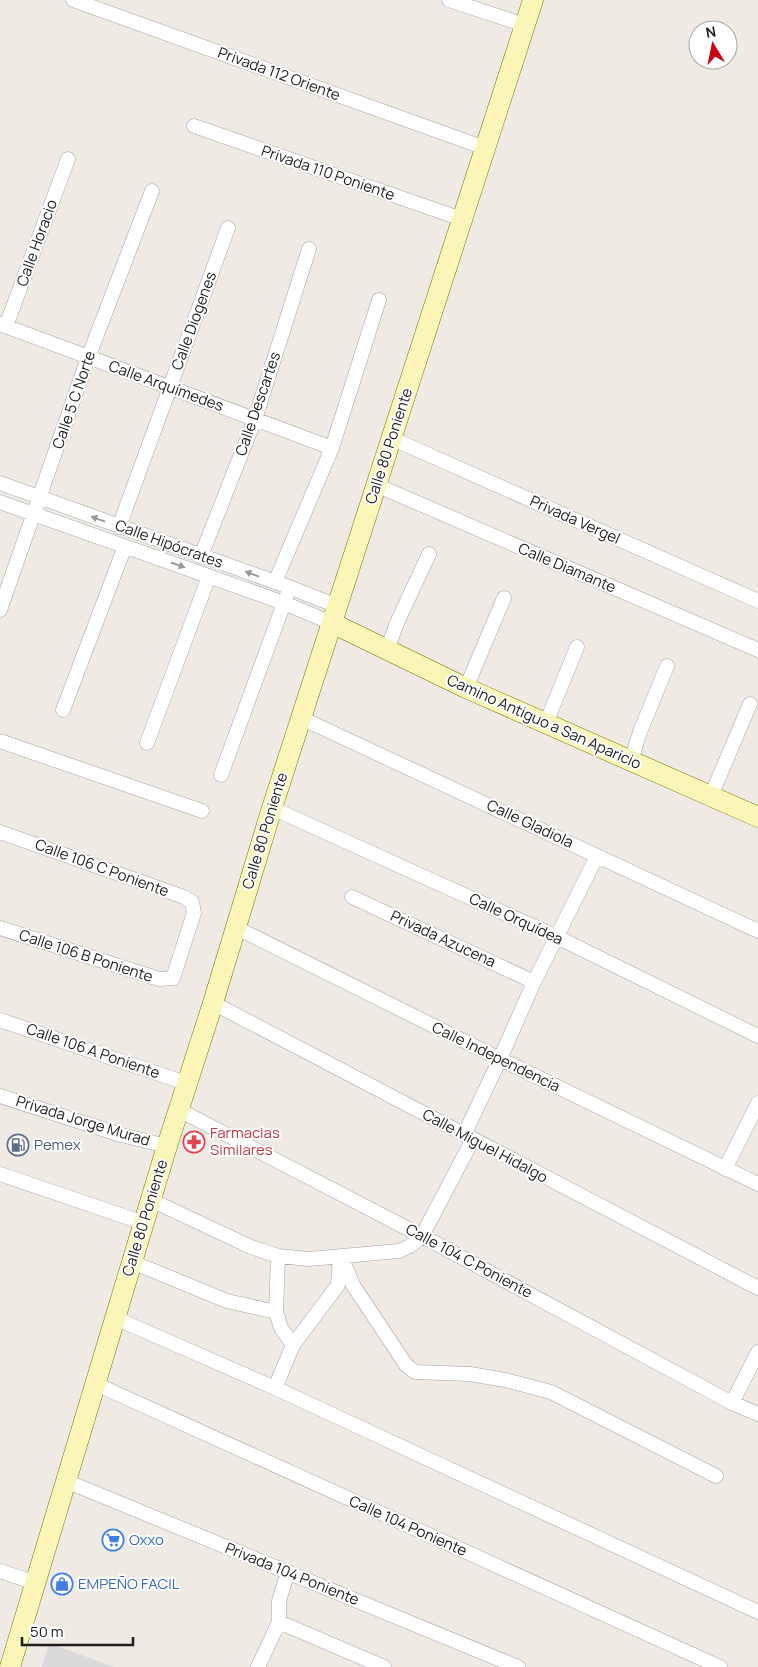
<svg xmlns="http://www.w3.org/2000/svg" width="758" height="1667" viewBox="0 0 758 1667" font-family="Manrope,sans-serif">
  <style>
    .residential { fill: #dbdada }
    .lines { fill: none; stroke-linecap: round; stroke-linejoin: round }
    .street-casing { stroke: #a4a4a4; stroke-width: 15 }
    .secondary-casing { stroke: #727405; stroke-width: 21 }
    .street { stroke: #fff; stroke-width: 14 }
    .secondary { stroke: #f9f6b7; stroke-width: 20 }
    .oneway { fill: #999 }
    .labels { text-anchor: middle; stroke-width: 4; stroke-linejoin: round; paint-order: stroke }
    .street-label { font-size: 15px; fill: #1d1d1d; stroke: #fff }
    .health-label { font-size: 15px; fill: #be3a42; stroke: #fff; text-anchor: start }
    .service-label { font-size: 15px; fill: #4e5e75; stroke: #fff; text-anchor: start }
    .shop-label { font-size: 15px; fill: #366cbe; stroke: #fff; text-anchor: start }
  </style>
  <rect width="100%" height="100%" fill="#efeae3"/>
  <path class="residential" d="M 49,1643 L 114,1667 L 42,1667 Z"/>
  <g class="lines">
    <g class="street-casing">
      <path id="street" d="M 73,0 L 485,148
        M 449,0 L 525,25
        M 194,126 L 462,219
        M 0,324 L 332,448
        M 6,326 L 68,159
        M 391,438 L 758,601
        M 0,483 L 289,587 L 337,606
        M 376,485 L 758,650
        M 0,502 L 284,603 L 332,623
        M 119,527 L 228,228
        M 201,556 L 255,419 L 309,249
        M 275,582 L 332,448 L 379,300
        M 0,610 L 88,358 L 152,191
        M 387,651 L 396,625 L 429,554
        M 466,688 L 504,598
        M 63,710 L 125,546
        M 301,718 L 758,931
        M 546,723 L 577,647
        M 0,741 L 202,811
        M 147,743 L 209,576
        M 631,761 L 640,732 L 667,666
        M 221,775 L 287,595
        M 711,796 L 750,704
        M 272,808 L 557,937 L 758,1036
        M 0,832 L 184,897 L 192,902 L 194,913 L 173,978 L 159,979 L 0,928
        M 352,897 L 534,982
        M 235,927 L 500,1059 L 758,1184
        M 213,1003 L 758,1288
        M 0,1020 L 186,1083
        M 0,1096 L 121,1135 L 167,1146
        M 179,1110 L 422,1236 L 732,1403 L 758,1414
        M 464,1135 L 500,1059 L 534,982 L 597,856
        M 725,1169 L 758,1103
        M 0,1174 L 144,1223
        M 151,1200 L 251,1247 L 278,1256 L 309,1259 L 399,1251 L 410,1246 L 422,1236 L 473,1139
        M 278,1256 L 276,1312 L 281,1328 L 293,1345
        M 341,1256 L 353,1285 L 406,1365 L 415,1372 L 470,1374 L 505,1380 L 551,1392 L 716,1476
        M 132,1262 L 227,1301 L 276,1312
        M 115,1318 L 275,1388 L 758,1612
        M 96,1384 L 720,1667
        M 275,1388 L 293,1345 L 338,1285 L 340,1257
        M 732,1403 L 758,1352
        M 66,1481 L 518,1667
        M 0,1571 L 36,1583
        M 279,1622 L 384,1667
        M 258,1667 L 279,1622 L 279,1601 L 288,1572"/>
    </g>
    <g class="secondary-casing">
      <path id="secondary" d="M 332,623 L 466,688 L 758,817
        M 10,1667 L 167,1146 L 213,1003 L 272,808 L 533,0"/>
    </g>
    <use href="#street" class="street"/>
    <use href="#secondary" class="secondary"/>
  </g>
  <defs><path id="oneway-solid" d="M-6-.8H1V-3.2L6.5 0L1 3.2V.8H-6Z" transform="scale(1.25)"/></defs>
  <g class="oneway">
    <use href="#oneway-solid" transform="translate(98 519) rotate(-160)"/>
    <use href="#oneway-solid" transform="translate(178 565) rotate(19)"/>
    <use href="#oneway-solid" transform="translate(252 574) rotate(-160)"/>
  </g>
  <defs>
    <g id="pharmacy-ring" transform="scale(1.125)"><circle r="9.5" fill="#fff" stroke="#e0444e" stroke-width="1.5"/><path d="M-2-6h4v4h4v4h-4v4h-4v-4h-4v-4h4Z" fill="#e0444e"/></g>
    <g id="fuel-ring" transform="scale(1.125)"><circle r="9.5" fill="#fff" stroke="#5c6f8a" stroke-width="1.5"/><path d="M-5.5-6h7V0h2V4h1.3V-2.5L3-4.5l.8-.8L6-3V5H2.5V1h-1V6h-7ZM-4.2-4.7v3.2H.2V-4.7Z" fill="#5c6f8a"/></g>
    <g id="supermarket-ring" transform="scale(1.125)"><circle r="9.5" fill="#fff" stroke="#3f7fe0" stroke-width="1.5"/><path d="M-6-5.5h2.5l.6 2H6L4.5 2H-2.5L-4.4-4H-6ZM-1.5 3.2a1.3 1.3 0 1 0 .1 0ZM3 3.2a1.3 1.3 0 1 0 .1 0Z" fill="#3f7fe0"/></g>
    <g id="shop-ring" transform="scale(1.125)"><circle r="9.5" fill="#fff" stroke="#3f7fe0" stroke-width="1.5"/><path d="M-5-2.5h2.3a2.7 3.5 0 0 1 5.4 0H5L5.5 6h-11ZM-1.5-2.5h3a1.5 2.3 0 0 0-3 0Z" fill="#3f7fe0"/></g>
  </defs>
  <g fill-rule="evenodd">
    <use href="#pharmacy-ring" x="194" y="1142"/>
    <use href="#fuel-ring" x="18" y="1145"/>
    <use href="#supermarket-ring" x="113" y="1540"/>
    <use href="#shop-ring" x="62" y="1584"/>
  </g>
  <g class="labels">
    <g class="street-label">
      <text transform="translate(279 74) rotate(20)" y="5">Privada 112 Oriente</text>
      <text transform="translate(328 173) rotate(19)" y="5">Privada 110 Poniente</text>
      <text transform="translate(37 243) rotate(-70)" y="5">Calle Horacio</text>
      <text transform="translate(194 321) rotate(-70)" y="5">Calle Diogenes</text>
      <text transform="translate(166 386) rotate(20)" y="5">Calle Arquímedes</text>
      <text transform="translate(74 400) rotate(-71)" y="5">Calle 5 C Norte</text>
      <text transform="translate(258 404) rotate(-71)" y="5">Calle Descartes</text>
      <text transform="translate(389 446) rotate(-72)" y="5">Calle 80 Poniente</text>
      <text transform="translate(575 520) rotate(24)" y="5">Privada Vergel</text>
      <text transform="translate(169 544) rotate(20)" y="5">Calle Hipócrates</text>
      <text transform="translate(567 568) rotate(23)" y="5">Calle Diamante</text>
      <text transform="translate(544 722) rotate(24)" y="5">Camino Antiguo a San Aparicio</text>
      <text transform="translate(530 824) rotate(25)" y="5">Calle Gladiola</text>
      <text transform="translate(265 831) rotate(-73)" y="5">Calle 80 Poniente</text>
      <text transform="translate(102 868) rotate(20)" y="5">Calle 106 C Poniente</text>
      <text transform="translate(516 919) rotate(25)" y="5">Calle Orquídea</text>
      <text transform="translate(443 939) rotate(25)" y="5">Privada Azucena</text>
      <text transform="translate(86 956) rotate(18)" y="5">Calle 106 B Poniente</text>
      <text transform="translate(93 1051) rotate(19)" y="5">Calle 106 A Poniente</text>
      <text transform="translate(496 1057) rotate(26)" y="5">Calle Independencia</text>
      <text transform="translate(83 1121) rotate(17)" y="5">Privada Jorge Murad</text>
      <text transform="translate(485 1146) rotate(28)" y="5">Calle Miguel Hidalgo</text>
      <text transform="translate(145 1218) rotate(-73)" y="5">Calle 80 Poniente</text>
      <text transform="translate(469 1261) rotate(28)" y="5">Calle 104 C Poniente</text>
      <text transform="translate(408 1526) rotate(24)" y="5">Calle 104 Poniente</text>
      <text transform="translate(292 1574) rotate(22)" y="5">Privada 104 Poniente</text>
    </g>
    <g class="health-label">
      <text x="210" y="1138">Farmacias<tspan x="210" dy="17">Similares</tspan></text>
    </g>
    <g class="service-label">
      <text x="34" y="1150">Pemex</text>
    </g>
    <g class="shop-label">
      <text x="129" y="1545">Oxxo</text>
      <text x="78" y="1589">EMPEÑO FACIL</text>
    </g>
  </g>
  <g transform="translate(713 45) rotate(350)"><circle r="24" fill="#ffffff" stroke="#a5a5a5"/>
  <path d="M0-4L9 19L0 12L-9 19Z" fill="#ca0114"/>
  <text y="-8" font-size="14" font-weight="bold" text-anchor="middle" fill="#1d1d1d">N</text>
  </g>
  <path d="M22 1637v8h111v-8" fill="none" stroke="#1d1d1d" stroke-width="2.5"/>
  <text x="30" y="1637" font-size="15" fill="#1d1d1d" stroke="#ffffff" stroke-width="4" paint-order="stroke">50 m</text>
</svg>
